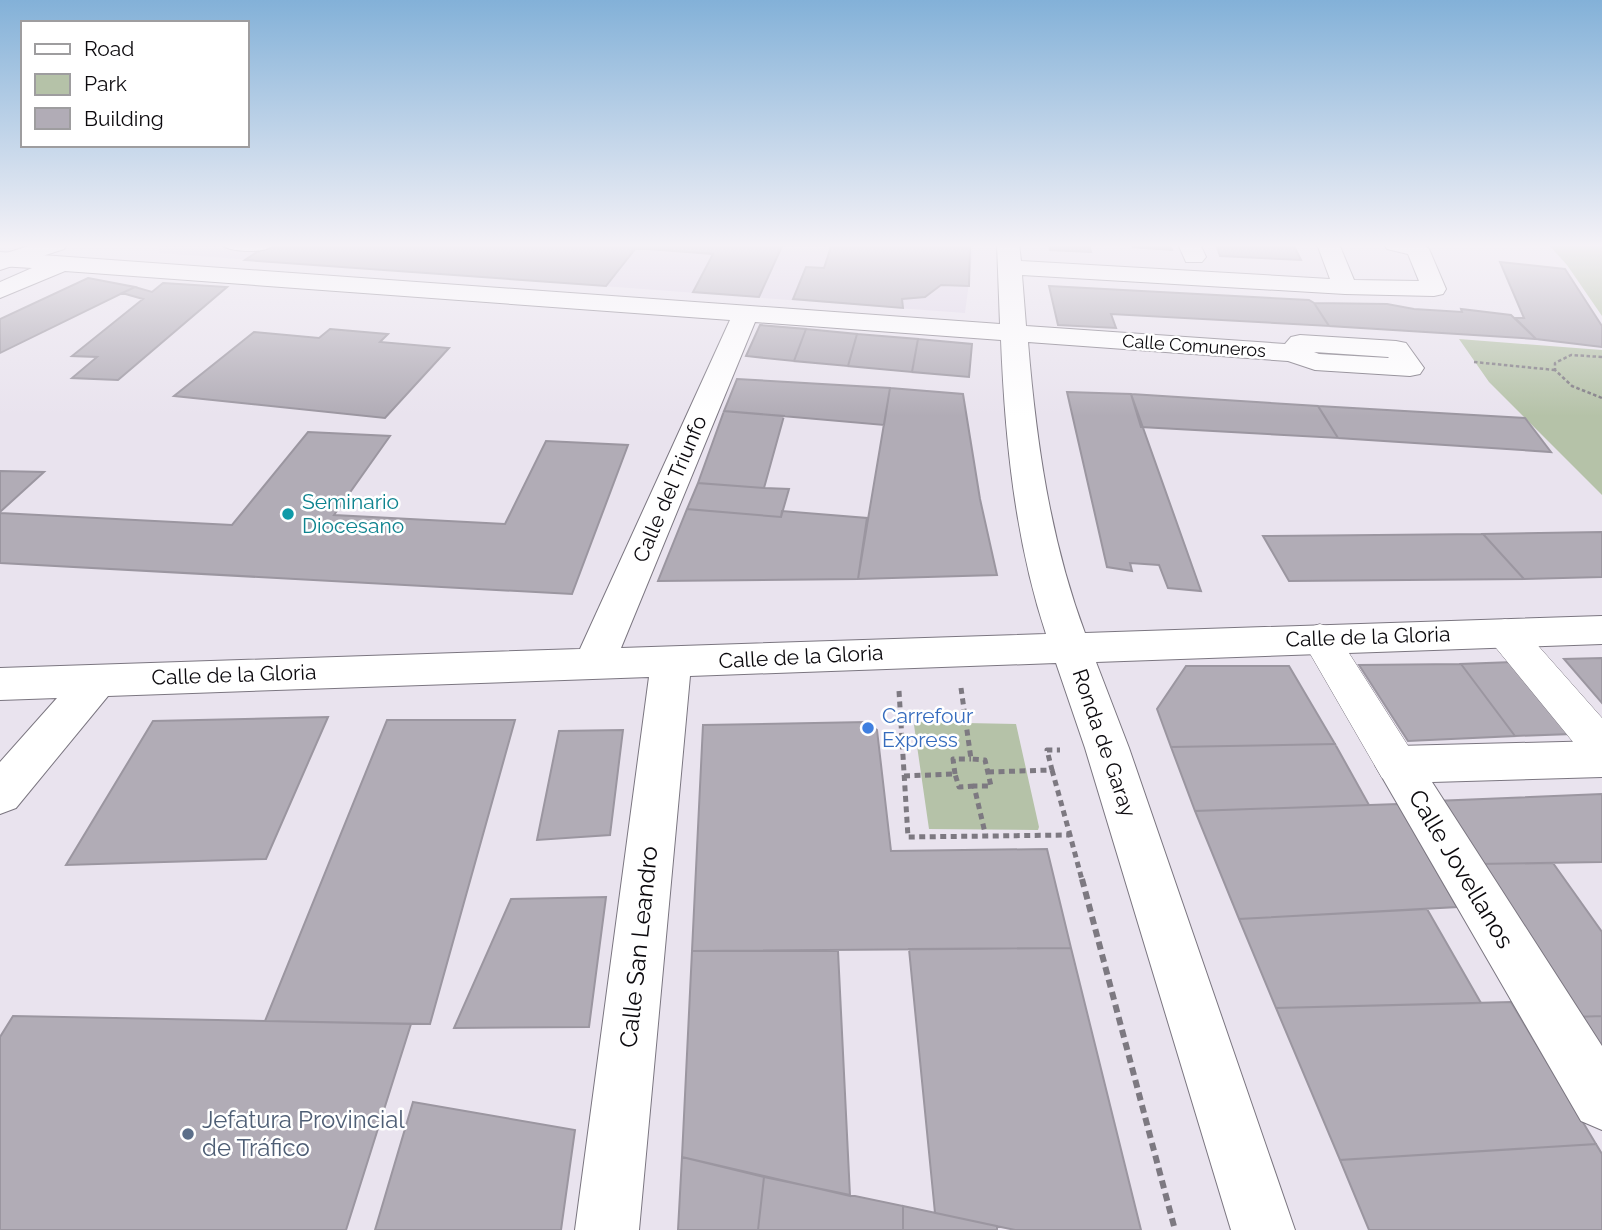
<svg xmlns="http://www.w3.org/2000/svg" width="1602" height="1230" viewBox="0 0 1602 1230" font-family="Raleway,sans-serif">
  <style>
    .built { fill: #ded5e7 }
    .green { fill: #b5c2a8 }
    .building { fill: #b1acb6; stroke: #9b96a0; stroke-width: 2 }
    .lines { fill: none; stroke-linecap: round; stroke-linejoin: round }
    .service-casing { stroke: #7b7680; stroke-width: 2 }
    .pedestrian-casing { stroke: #7b7680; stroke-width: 1 }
    .minor-casing { stroke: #7b7680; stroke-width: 2 }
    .secondary-casing { stroke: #7b7680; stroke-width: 2 }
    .path-far2 { stroke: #7d7981; stroke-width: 2.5; stroke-dasharray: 3.5 2.5; stroke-linecap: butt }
    .path-far1 { stroke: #7d7981; stroke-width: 5; stroke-dasharray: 6 4.5; stroke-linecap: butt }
    .path { stroke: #7d7981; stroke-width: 6; stroke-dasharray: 8 5; stroke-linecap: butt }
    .service { fill: #fff; fill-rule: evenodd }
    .pedestrian { fill: #fff; fill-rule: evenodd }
    .minor { fill: #fff; fill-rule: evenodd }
    .secondary { fill: #fff; fill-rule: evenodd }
    .culture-dot { fill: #0f9aa8; stroke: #fff; stroke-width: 2.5 }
    .shop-dot { fill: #3f7fe0; stroke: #fff; stroke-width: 2.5 }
    .service-dot { fill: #5c6f8a; stroke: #fff; stroke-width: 2.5 }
    .labels { text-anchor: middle; stroke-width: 5; stroke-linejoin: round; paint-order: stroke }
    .far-street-label { font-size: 18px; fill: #0c0a0e; stroke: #fff }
    .street-label { font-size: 21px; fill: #0c0a0e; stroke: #fff }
    .culture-label { font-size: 21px; fill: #0d838f; stroke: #fff; text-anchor: start }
    .shop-label { font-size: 21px; fill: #366cbe; stroke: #fff; text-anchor: start }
    .near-street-label { font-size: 24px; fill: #0c0a0e; stroke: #fff }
    .near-service-label { font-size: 24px; fill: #4e5e75; stroke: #fff; text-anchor: start }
  </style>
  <rect width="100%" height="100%" fill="#e9e3ee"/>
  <path class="built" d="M 159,244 L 974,244 L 965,313 L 159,253 Z"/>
  <path class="green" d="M 1548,244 L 1602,244 L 1602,316 L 1567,265 Z
    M 1459,339 L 1602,350 L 1602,495 L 1489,382 Z
    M 917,722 L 1016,724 L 1039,827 L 1038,830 L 929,829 L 914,725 Z"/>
  <path class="building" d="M 269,244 L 639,244 L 606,286 L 245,260 Z
    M 639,244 L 783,244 L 759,297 L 693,292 L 713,254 L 635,248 Z
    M 832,244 L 970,244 L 969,286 L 941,285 L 925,297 L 902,299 L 903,308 L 793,299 L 806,267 L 824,268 Z
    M 1049,244 L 1089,244 L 1091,252 L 1050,250 Z
    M 1132,244 L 1170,244 L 1172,250 L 1133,247 Z
    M 1216,244 L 1293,244 L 1301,260 L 1220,256 Z
    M 1500,262 L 1565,269 L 1602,326 L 1602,347 L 1536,339 L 1515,318 L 1524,318 Z
    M 88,278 L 135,287 L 0,353 L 0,319 Z
    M 163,283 L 227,287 L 118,380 L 72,378 L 97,357 L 72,356 L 143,299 L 122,293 L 135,287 L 152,292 Z
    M 1049,286 L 1309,300 L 1314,303 L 1329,326 L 1111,314 L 1116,328 L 1058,325 Z
    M 1314,303 L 1387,304 L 1414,309 L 1462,312 L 1461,309 L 1511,315 L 1536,339 L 1329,326 Z
    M 760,325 L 806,329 L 794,361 L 746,356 Z
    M 330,329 L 388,334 L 380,342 L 449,348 L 385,418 L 174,396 L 254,332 L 319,338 Z
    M 806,329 L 857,334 L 848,366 L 794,361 Z
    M 857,334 L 918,339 L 912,372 L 848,366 Z
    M 918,339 L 972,344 L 969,377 L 912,372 Z
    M 737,379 L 890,388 L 884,425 L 724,411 Z
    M 890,388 L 963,394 L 980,499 L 997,575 L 858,579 Z
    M 1067,392 L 1131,394 L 1201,591 L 1168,588 L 1159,565 L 1130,563 L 1132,571 L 1107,567 Z
    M 1131,394 L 1318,406 L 1338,438 L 1141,427 Z
    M 1318,406 L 1525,418 L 1551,452 L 1338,438 Z
    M 724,411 L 784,416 L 764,488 L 698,483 Z
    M 308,432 L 390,436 L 334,515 L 505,524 L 546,441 L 628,445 L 572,594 L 0,563 L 0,513 L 232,525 Z
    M 0,471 L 44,472 L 0,512 Z
    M 698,483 L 764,488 L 789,489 L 781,517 L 687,509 Z
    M 687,509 L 781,517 L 782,511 L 867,518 L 858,579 L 658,581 Z
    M 1602,532 L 1602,577 L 1524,579 L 1483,534 Z
    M 1483,534 L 1524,579 L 1289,581 L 1263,536 Z
    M 1602,658 L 1602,703 L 1564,659 Z
    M 1513,662 L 1571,734 L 1515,736 L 1461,664 Z
    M 1461,664 L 1515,736 L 1408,741 L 1359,665 Z
    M 1186,666 L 1289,666 L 1335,744 L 1171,747 L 1157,709 Z
    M 328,717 L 266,859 L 66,865 L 153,721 Z
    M 387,720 L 515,720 L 430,1024 L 265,1021 Z
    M 867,722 L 877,730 L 891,851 L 1047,849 L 1071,948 L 692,951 L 703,725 Z
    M 623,730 L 610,835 L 537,840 L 559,731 Z
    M 1335,744 L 1369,805 L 1195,811 L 1171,747 Z
    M 1602,794 L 1602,862 L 1476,864 L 1435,801 Z
    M 1398,804 L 1457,907 L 1239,919 L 1195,811 Z
    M 1553,863 L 1602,932 L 1602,1016 L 1575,1017 L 1476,864 Z
    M 606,897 L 589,1027 L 454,1028 L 511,899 Z
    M 1427,909 L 1481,1003 L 1276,1008 L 1239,919 Z
    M 1071,948 L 1141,1230 L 1015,1230 L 935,1213 L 909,949 Z
    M 692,951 L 838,951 L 850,1196 L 682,1157 Z
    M 1511,1002 L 1596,1144 L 1340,1160 L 1276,1008 Z
    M 13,1016 L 265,1021 L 411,1024 L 346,1230 L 0,1230 L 0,1037 Z
    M 1602,1016 L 1602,1060 L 1575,1017 Z
    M 413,1102 L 575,1130 L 561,1230 L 375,1230 Z
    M 1596,1144 L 1602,1154 L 1602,1230 L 1369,1230 L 1340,1160 Z
    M 682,1157 L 764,1177 L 758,1230 L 678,1230 Z
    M 764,1177 L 903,1206 L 903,1230 L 758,1230 Z
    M 903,1206 L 997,1226 L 997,1230 L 903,1230 Z"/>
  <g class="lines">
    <g class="service-casing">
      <path id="service" d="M 220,244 L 271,244 L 272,246 C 263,254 229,252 220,244 Z"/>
    </g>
    <g class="pedestrian-casing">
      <path id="pedestrian" d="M 1505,619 L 1518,623 L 1602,718 L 1602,764 L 1587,759 L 1492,643 L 1486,633 L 1492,623 Z
        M 1320,624 L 1333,628 L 1412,752 L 1418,765 L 1412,778 L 1397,783 L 1382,778 L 1301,638 L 1307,628 Z"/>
    </g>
    <g class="minor-casing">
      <path id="minor" d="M 997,244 L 1019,244 L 1021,261 L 1330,279 L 1317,244 L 1339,244 L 1354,280 L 1419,281 L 1408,254 L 1387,249 L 1384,244 L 1424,244 L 1429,249 L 1446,289 L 1443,294 L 1434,296 L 1345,294 L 1022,275 L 1026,326 L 1285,344 L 1291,337 L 1300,335 L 1396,341 L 1406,343 L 1424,368 L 1420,374 L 1410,376 L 1315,370 L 1288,361 L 1028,342 C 1036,440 1050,540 1085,633 L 1602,616 L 1602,644 L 1096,662 L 1129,748 L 1295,1230 L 1231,1230 L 1085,748 L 1056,663 L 690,676 L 639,1230 L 575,1230 L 649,677 L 108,696 L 16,808 L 0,814 L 0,762 L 57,698 L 0,700 L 0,668 L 580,649 L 730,320 L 65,271 L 0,298 L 0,282 L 32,268 L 0,266 L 0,252 L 1000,324 ZM 755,322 L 1001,340 C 1005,439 1015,540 1046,634 L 621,648 ZM 1314,352 L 1388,357 L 1389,358 L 1319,354 Z
        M 1178,244 L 1200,244 L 1206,257 L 1202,262 L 1186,262 Z
        M 1602,741 L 1602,777 L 1432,782 L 1602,1046 L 1602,1130 L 1581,1121 L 1375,765 L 1381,752 L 1397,746 Z"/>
    </g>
    <g class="secondary-casing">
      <path id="secondary" d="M 35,244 L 67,244 L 64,249 L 0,270 L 0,255 Z"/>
    </g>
    <path class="path-far2" d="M 1602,357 L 1571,355 L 1555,363 L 1555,370 L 1572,386 L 1602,398
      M 1474,362 L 1555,370"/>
    <path class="path-far1" d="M 961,688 L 971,759 L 985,760 L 991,786 L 974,786 L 986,837
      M 899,691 L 908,837 L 1070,835 L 1082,880
      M 1052,770 L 1070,835
      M 988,772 L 1052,770 L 1047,750 L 1060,750
      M 955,774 L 953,759 L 971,759
      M 904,776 L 955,774 L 959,787 L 974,786"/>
    <path class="path" d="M 1082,879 L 1175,1230"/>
    <use href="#service" class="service"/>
    <use href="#pedestrian" class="pedestrian"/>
    <use href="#minor" class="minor"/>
    <use href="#secondary" class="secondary"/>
  </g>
  <linearGradient id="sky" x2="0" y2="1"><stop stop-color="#83b1d8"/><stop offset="0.59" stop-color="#f5f2f7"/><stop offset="1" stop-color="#f5f2f7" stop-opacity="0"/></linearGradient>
  <rect width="1602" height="416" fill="url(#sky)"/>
  <circle class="culture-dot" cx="288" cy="514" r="7"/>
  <circle class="shop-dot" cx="868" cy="728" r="7"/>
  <circle class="service-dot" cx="188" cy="1134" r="7"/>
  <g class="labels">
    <g class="far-street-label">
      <text transform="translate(1194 346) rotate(4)" y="6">Calle Comuneros</text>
    </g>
    <g class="street-label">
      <text transform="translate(670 489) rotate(-67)" y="7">Calle del Triunfo</text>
      <text transform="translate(1368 637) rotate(-2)" y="7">Calle de la Gloria</text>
      <text transform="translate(801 657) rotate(-3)" y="7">Calle de la Gloria</text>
      <text transform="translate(234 675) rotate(-2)" y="7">Calle de la Gloria</text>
      <text transform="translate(1104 743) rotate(71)" y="7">Ronda de Garay</text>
    </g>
    <g class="culture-label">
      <text x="302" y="509">Seminario<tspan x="302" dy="24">Diocesano</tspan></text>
    </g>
    <g class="shop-label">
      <text x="882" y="723">Carrefour<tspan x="882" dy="24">Express</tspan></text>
    </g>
    <g class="near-street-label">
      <text transform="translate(1461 869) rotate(59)" y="8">Calle Jovellanos</text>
      <text transform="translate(639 947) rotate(-84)" y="8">Calle San Leandro</text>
    </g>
    <g class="near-service-label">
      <text x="202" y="1128">Jefatura Provincial<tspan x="202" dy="28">de Tráfico</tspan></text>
    </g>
  </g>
  <rect x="21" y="21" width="228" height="126" fill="#ffffff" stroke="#9e9d9f" stroke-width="2"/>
  <rect x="35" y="44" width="35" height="10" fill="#ffffff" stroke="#9e9d9f" stroke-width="2"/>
  <text x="84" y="56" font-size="21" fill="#0c0a0e">Road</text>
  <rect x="35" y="74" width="35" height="21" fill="#b5c2a8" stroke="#9e9d9f" stroke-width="2"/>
  <text x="84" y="91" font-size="21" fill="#0c0a0e">Park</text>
  <rect x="35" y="108" width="35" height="21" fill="#b1acb6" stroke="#9e9d9f" stroke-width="2"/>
  <text x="84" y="126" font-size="21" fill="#0c0a0e">Building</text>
</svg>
